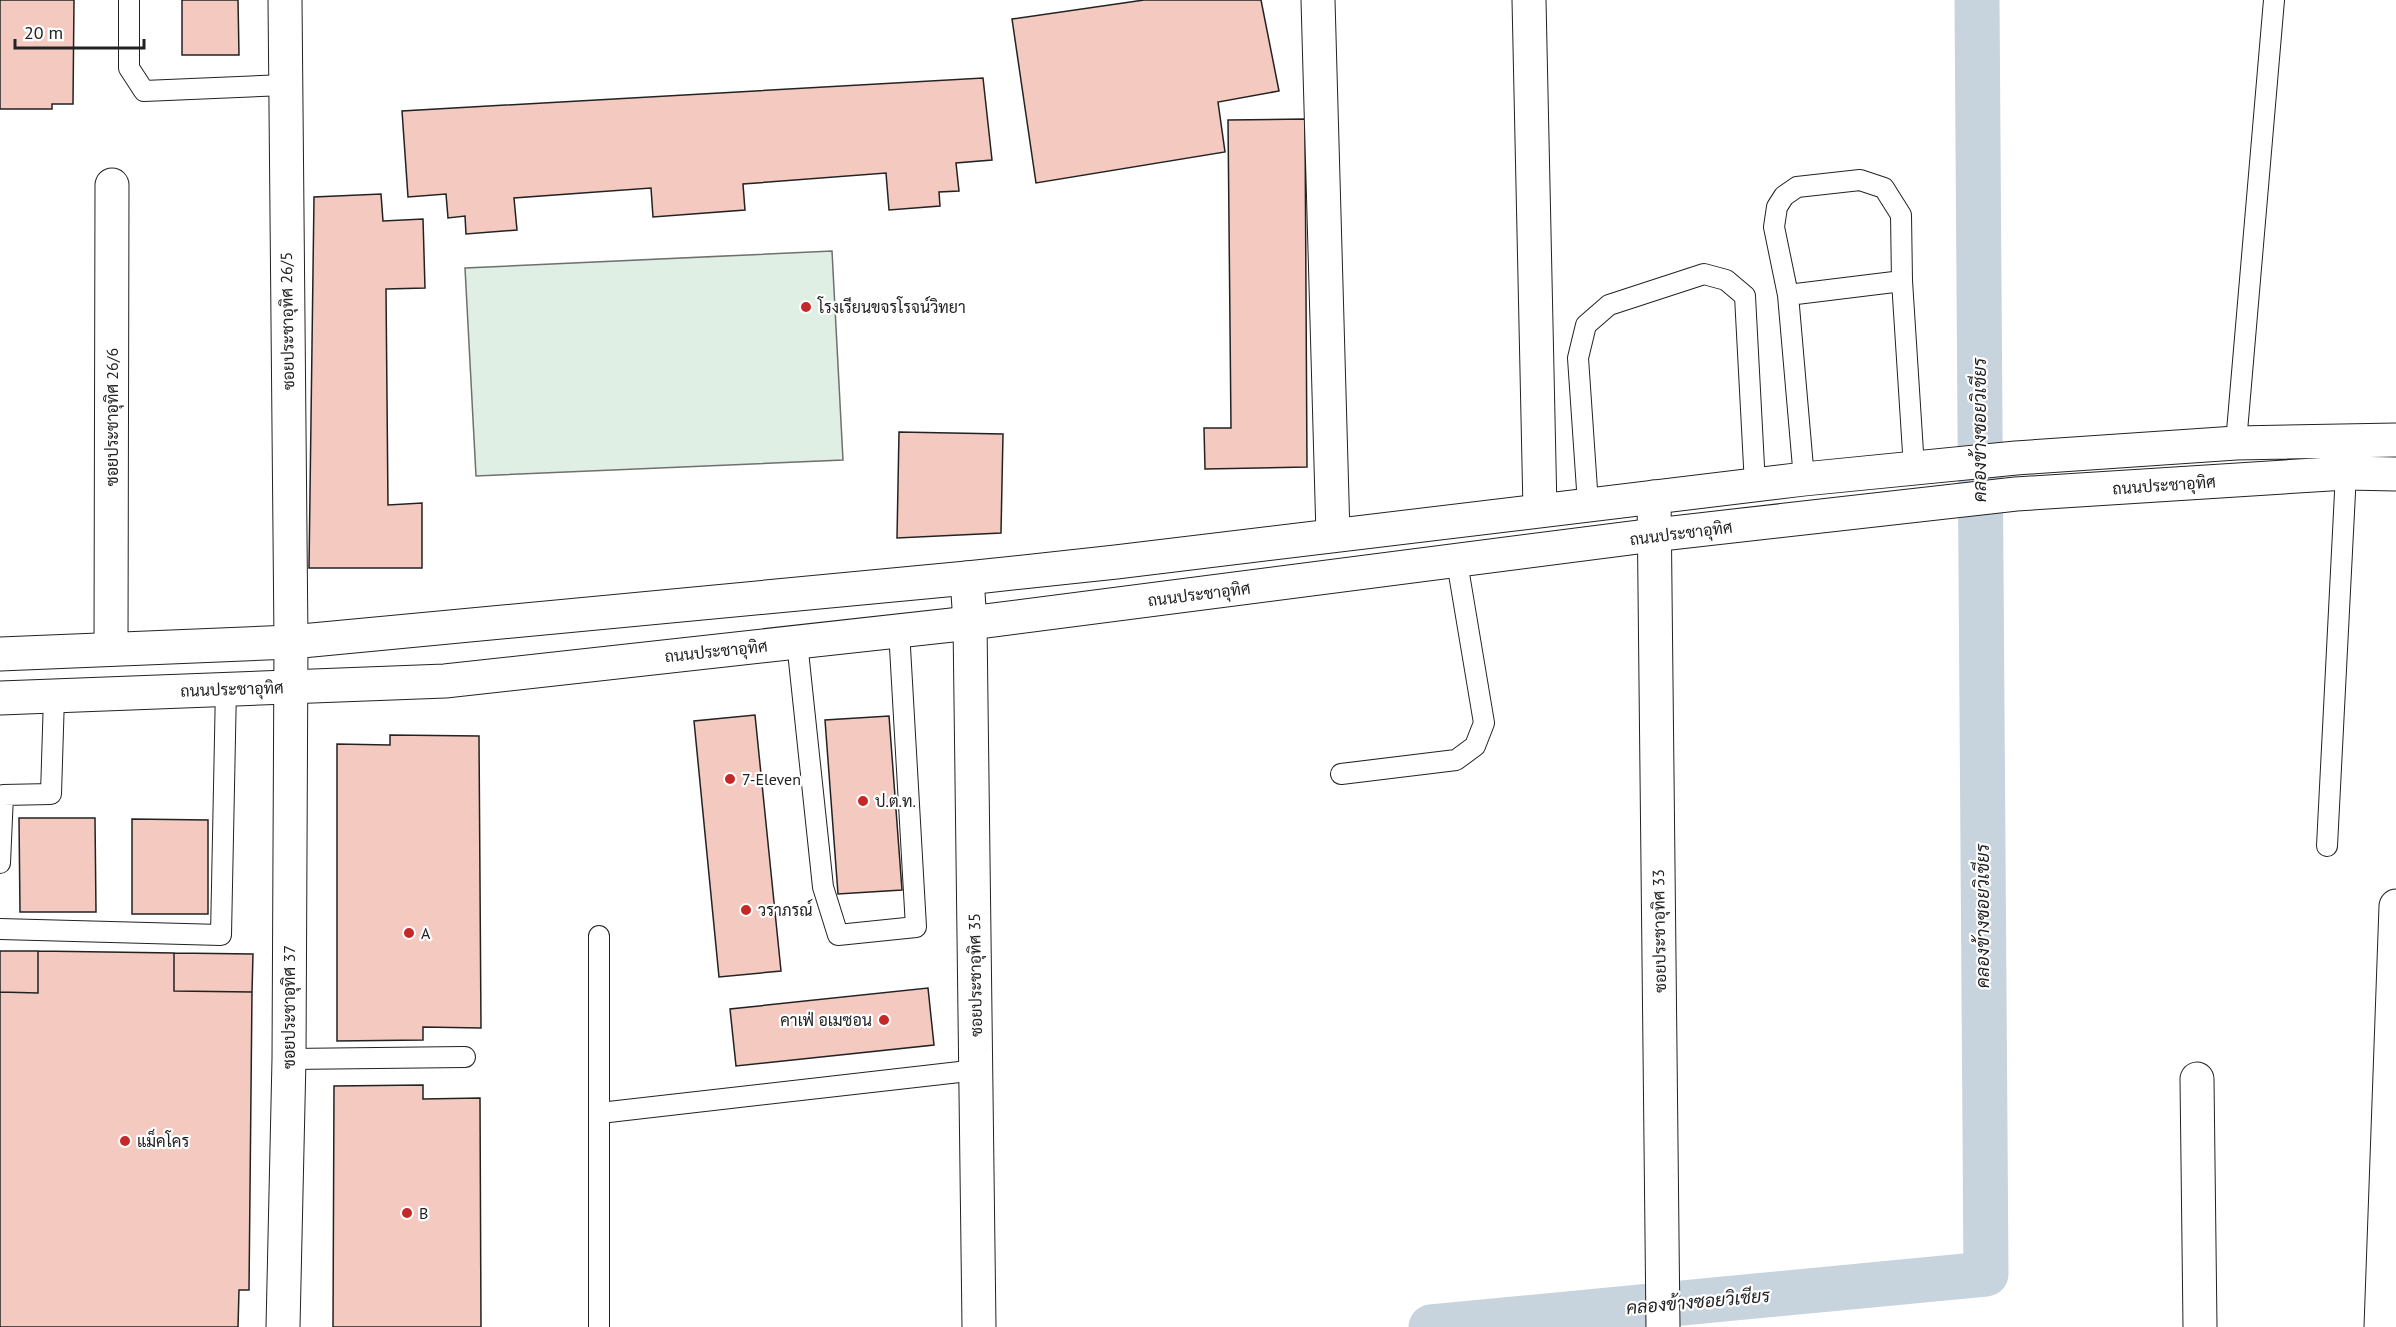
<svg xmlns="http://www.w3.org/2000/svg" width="2396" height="1327" viewBox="0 0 2396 1327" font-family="'PT Sans',Sarabun,sans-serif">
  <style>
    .green { fill: #e0efe3; stroke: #6f6f6f; stroke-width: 1.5 }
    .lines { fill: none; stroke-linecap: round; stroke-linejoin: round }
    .canal { stroke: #c7d3dd; stroke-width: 45 }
    .building { fill: #f3c9c0; stroke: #222; stroke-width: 1.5 }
    .lane-casing { stroke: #222; stroke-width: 22 }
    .street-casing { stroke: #222; stroke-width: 35 }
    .secondary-casing { stroke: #222; stroke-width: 35 }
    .lane { stroke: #fff; stroke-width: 20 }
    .street { stroke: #fff; stroke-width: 33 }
    .secondary { stroke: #fff; stroke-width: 33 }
    .poi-dot { fill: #c62828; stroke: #fff; stroke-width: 2 }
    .labels { text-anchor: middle; stroke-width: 4.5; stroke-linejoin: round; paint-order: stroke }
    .poi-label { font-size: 16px; fill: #222; stroke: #fff; text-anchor: start }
    .street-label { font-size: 16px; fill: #222; stroke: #fff }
    .water-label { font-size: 18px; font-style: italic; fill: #222; stroke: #fff }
  </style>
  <rect width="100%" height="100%" fill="#fff"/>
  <path class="green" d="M 832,251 L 843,460 L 476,476 L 465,268 Z"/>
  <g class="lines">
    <path class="canal" d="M 1431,1327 L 1986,1274 L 1977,0"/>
  </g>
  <path class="building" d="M 0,0 L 74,0 L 73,104 L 52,104 L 52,109 L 0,109 Z
    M 182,0 L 238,0 L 239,55 L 182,55 Z
    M 1144,0 L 1261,0 L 1279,91 L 1218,102 L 1225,152 L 1036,183 L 1012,19 Z
    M 983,78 L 992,160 L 956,163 L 959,191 L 939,192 L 940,206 L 889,210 L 886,173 L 743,184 L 745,210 L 653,217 L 651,188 L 514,198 L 517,230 L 466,234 L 465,216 L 448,218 L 446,194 L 408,197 L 402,111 Z
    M 1305,119 L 1307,467 L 1205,469 L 1204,428 L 1231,428 L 1228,120 Z
    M 381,194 L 383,221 L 423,219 L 425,288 L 386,289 L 388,505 L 422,503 L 422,568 L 309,568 L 314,197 Z
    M 899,432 L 1003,434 L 1001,533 L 897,538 Z
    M 755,715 L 781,971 L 719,977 L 694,721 Z
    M 889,716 L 902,890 L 838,894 L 825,720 Z
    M 390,735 L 479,736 L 481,1028 L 423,1027 L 423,1040 L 337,1041 L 337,744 L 390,745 Z
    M 19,818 L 95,818 L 96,912 L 20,912 Z
    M 132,819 L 208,820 L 208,914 L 132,914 Z
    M 0,951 L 38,951 L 38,993 L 0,992 Z
    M 38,951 L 174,953 L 174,991 L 252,992 L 249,1290 L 239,1290 L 238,1327 L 0,1327 L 0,992 L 38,993 Z
    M 174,953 L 253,954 L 252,992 L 174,991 Z
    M 928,988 L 934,1045 L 736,1066 L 730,1009 Z
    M 423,1085 L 423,1099 L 480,1098 L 481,1327 L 333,1327 L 334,1086 Z"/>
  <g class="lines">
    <g class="lane-casing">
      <path id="lane" d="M 129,0 L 129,68 L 144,91 L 285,85
        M 1788,295 L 1902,281
        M 2236,443 L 2274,0
        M 1804,479 L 1788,295 L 1774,227 L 1777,207 L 1784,196 L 1797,187 L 1860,180 L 1884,188 L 1901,215 L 1902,281 L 1914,468
        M 1588,504 L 1578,358 L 1586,325 L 1609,305 L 1704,274 L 1726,280 L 1745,296 L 1755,485
        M 797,642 L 823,887 L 838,935 L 916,927 L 899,630
        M 1341,774 L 1456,760 L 1475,746 L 1484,723 L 1457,562
        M 2327,846 L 2346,473
        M 0,863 L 3,795 L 51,794 L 54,697
        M 0,929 L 221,935 L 226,688
        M 289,1059 L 465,1057
        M 600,1113 L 977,1070
        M 599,1326 L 599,936"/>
    </g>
    <g class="street-casing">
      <path id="street" d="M 1318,0 L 1333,535
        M 1529,0 L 1540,510
        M 1654,497 L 1663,1327
        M 967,578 L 970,623 L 979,1327
        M 111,649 L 112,185
        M 2197,1079 L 2200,1327
        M 283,1327 L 289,1059 L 291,642 L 285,0
        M 2381,1327 L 2396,906"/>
    </g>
    <g class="secondary-casing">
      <path id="secondary" d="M 0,654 L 291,642 L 967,578 L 1116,562 L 1804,479 L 2016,458 L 2236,443 L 2396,440
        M 0,698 L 445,681 L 970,623 L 1654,535 L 2016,494 L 2346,473 L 2396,474"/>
    </g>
    <use href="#lane" class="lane"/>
    <use href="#street" class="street"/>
    <use href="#secondary" class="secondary"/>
  </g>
  <g class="poi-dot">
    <circle cx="806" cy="307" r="6"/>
    <circle cx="730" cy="779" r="6"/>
    <circle cx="863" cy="801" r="6"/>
    <circle cx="746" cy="910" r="6"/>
    <circle cx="409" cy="933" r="6"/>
    <circle cx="884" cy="1020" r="6"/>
    <circle cx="125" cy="1141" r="6"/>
    <circle cx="407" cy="1213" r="6"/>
  </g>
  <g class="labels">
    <g class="poi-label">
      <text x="818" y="313">โรงเรียนขจรโรจน์วิทยา</text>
      <text x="742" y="785">7-Eleven</text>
      <text x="875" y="807">ป.ต.ท.</text>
      <text x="758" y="916">วราภรณ์</text>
      <text x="421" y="939">A</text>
      <text x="872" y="1026" text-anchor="end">คาเฟ่ อเมซอน</text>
      <text x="137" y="1147">แม็คโคร</text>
      <text x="419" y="1219">B</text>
    </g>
    <g class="street-label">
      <text transform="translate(287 321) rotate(-91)" y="6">ซอยประชาอุทิศ 26/5</text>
      <text transform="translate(112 417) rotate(-90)" y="6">ซอยประชาอุทิศ 26/6</text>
      <text transform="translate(2164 485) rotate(-4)" y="6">ถนนประชาอุทิศ</text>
      <text transform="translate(1681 533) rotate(-7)" y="6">ถนนประชาอุทิศ</text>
      <text transform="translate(1199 594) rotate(-7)" y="6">ถนนประชาอุทิศ</text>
      <text transform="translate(716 651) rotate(-6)" y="6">ถนนประชาอุทิศ</text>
      <text transform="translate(232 689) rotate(-2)" y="6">ถนนประชาอุทิศ</text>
      <text transform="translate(1659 931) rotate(-91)" y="6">ซอยประชาอุทิศ 33</text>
      <text transform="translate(975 975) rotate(-91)" y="6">ซอยประชาอุทิศ 35</text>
      <text transform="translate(289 1007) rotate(-90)" y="6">ซอยประชาอุทิศ 37</text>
    </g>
    <g class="water-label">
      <text transform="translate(1980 430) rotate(-90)" y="6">คลองข้างซอยวิเชียร</text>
      <text transform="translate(1983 916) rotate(-90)" y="6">คลองข้างซอยวิเชียร</text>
      <text transform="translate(1698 1302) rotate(-5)" y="6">คลองข้างซอยวิเชียร</text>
    </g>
  </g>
  <path d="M15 39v9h129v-9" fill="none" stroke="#222222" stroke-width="3"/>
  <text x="24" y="39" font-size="18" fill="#222222" stroke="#ffffff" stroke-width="4.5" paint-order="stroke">20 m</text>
</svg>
